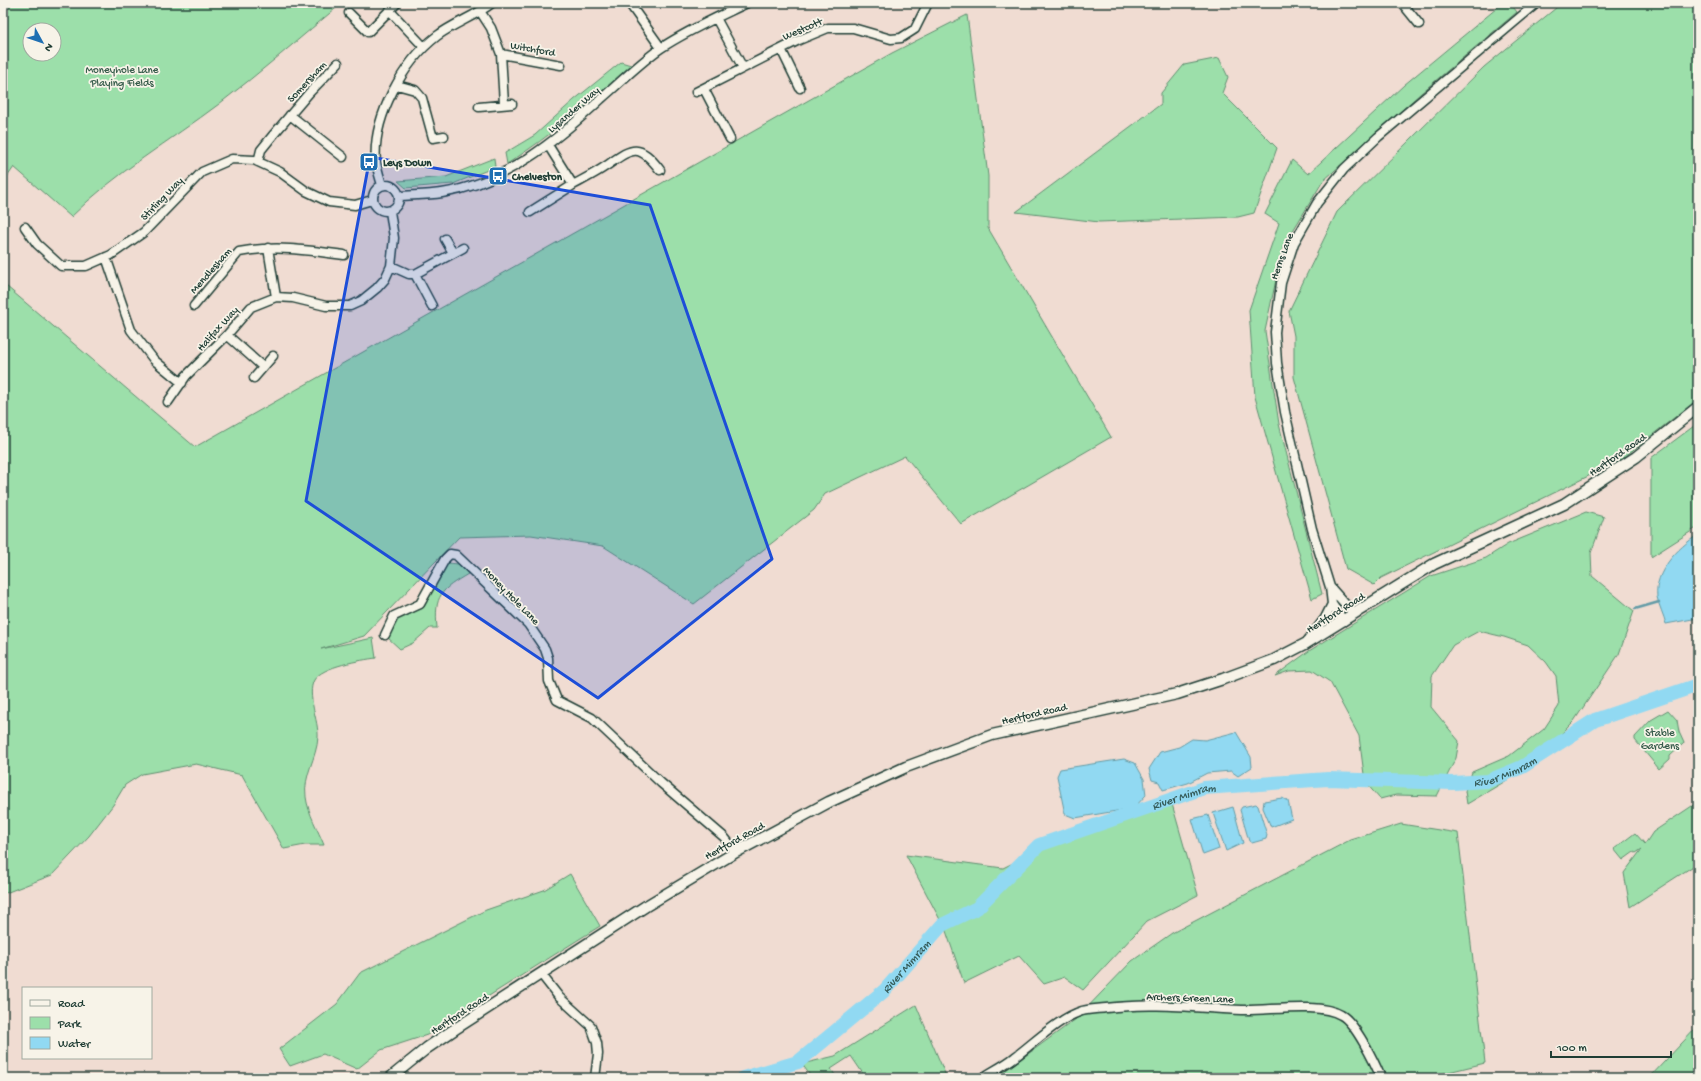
<svg xmlns="http://www.w3.org/2000/svg" width="1701" height="1081" viewBox="0 0 1701 1081" font-family="'Gochi Hand',sans-serif">
  <style>
    .green { fill: #9cdfaa; stroke: #5e8e6f; fill-rule: evenodd }
    .water { fill: #91d9f2; stroke: #639ba6 }
    .lines { fill: none; stroke-linecap: round; stroke-linejoin: round }
    .stream { stroke: #639ba6; stroke-width: 2.5 }
    .river { stroke: #91d9f2; stroke-width: 14 }
    .minor-casing { stroke: #1f3d34; stroke-width: 11 }
    .major-casing { stroke: #1f3d34; stroke-width: 13 }
    .minor { stroke: #f7f3e8; stroke-width: 8 }
    .major { stroke: #f7f3e8; stroke-width: 10 }
    .marked { fill: #1d4ed8; fill-opacity: 0.2; stroke: #1d4ed8; stroke-width: 3; stroke-linejoin: round }
    .labels { text-anchor: middle; stroke-width: 3.5; stroke-linejoin: round; paint-order: stroke }
    .street-label { font-size: 11px; fill: #1f3d34; stroke: #f7f3e8 }
    .park-label { font-size: 11px; fill: #385d4c; stroke: #f7f3e8 }
    .poi-label { font-size: 11px; font-weight: bold; fill: #1f3d34; stroke: #f7f3e8; text-anchor: start }
    .water-label { font-size: 12px; font-style: italic; fill: #365c5a; stroke: #f7f3e8 }
  </style>
  <rect width="100%" height="100%" fill="#f0dcd2"/>
  <filter id="ink" filterUnits="userSpaceOnUse"><feTurbulence type="fractalNoise" baseFrequency=".025" numOctaves="2"/><feDisplacementMap in="SourceGraphic" scale="8" xChannelSelector="R" yChannelSelector="G"/><feConvolveMatrix kernelMatrix="1 2 1 2 8 2 1 2 1" color-interpolation-filters="sRGB"/></filter>
  <g filter="url(#ink)">
    <path class="green" d="M 3,3 L 342,3 C 301,37 261,72 219,104 C 170,141 115,173 71,217 L 14,167 L 3,183 ZM 30,30 L 54,30 L 54,54 L 30,54 Z
      M 1503,3 L 1510,3 L 1517,12 L 1421,93 L 1323,181 L 1283,247 L 1265,331 L 1279,424 L 1322,594 L 1312,599 L 1255,397 L 1249,310 L 1279,223 L 1265,214 L 1292,160 L 1308,174 L 1404,85 Z
      M 1562,3 L 1698,3 L 1698,399 L 1619,461 L 1381,578 L 1374,585 L 1346,569 L 1294,377 L 1294,336 L 1289,311 L 1337,212 L 1484,67 Z
      M 967,15 L 988,176 L 988,228 L 1111,437 L 961,524 L 905,456 L 825,494 L 814,510 L 694,604 L 603,546 L 531,535 L 459,537 L 364,636 L 321,649 L 373,638 L 376,658 C 362,660 322,666 314,680 C 306,695 319,721 318,737 C 317,758 303,775 306,797 C 308,813 318,830 324,845 L 305,845 L 284,849 L 242,775 L 196,764 L 142,774 L 125,785 L 113,805 L 89,836 L 52,875 L 3,894 L 3,250 L 6,286 L 195,447 L 892,53 Z
      M 1219,58 L 1228,77 L 1222,93 L 1277,148 L 1254,213 L 1238,217 L 1099,222 L 1016,212 L 1161,104 L 1161,93 L 1184,65 Z
      M 621,62 L 631,65 C 591,101 552,135 507,164 L 505,153 L 535,135 L 574,100 Z
      M 494,158 L 495,167 L 453,184 L 406,188 L 398,181 L 446,177 Z
      M 1698,423 L 1698,527 L 1651,557 L 1651,458 Z
      M 1586,512 L 1604,517 L 1591,553 L 1592,576 L 1634,611 L 1619,654 L 1574,721 L 1529,767 L 1467,804 L 1465,791 L 1472,772 L 1509,756 L 1544,729 L 1559,706 L 1556,676 L 1546,662 L 1528,645 L 1504,637 L 1479,631 L 1453,645 L 1432,676 L 1431,707 L 1459,741 L 1456,758 L 1437,796 L 1396,795 L 1380,799 L 1365,782 L 1359,736 L 1330,682 L 1312,670 L 1289,671 L 1275,676 L 1309,651 L 1431,576 L 1486,558 L 1508,544 Z
      M 448,563 L 458,564 L 468,574 C 441,590 434,595 437,628 L 430,628 L 413,643 L 400,649 L 387,637 L 398,620 L 423,608 Z
      M 1668,710 L 1677,720 L 1679,732 L 1684,743 L 1670,756 L 1670,759 L 1659,769 L 1635,740 L 1635,737 L 1651,720 Z
      M 1698,802 L 1698,863 L 1630,907 L 1624,873 L 1642,849 L 1636,853 L 1634,852 L 1623,860 L 1614,849 L 1635,833 L 1645,844 L 1653,832 Z
      M 1172,804 L 1198,895 L 1147,921 L 1083,990 L 1065,977 L 1044,984 L 1019,956 L 964,983 L 946,931 L 906,855 L 1003,868 L 1059,840 Z
      M 1401,824 L 1458,833 L 1485,1063 L 1424,1078 L 995,1078 L 1076,1019 L 1132,961 L 1172,933 L 1350,840 Z
      M 570,874 L 600,926 L 427,1035 L 381,1050 L 357,1069 L 323,1054 L 290,1066 L 279,1049 L 337,1004 L 360,973 L 486,910 L 544,890 Z
      M 916,1005 L 946,1076 L 942,1078 L 866,1078 L 851,1056 L 831,1069 L 837,1078 L 812,1078 L 802,1064 L 835,1056 Z
      M 1698,1026 L 1698,1078 L 1649,1078 Z"/>
    <path class="water" d="M 1698,535 L 1698,618 L 1666,624 C 1664,616 1659,606 1657,597 C 1654,572 1678,547 1698,535 Z
      M 1236,732 L 1251,757 L 1252,767 L 1238,776 L 1231,771 L 1207,773 L 1188,783 L 1163,790 L 1159,782 L 1152,780 L 1149,769 L 1160,752 L 1179,747 L 1192,739 L 1205,740 Z
      M 1124,759 L 1135,763 L 1144,779 L 1146,795 L 1134,808 L 1075,818 L 1065,814 L 1057,776 L 1060,769 Z
      M 1282,798 L 1288,801 L 1292,819 L 1271,827 L 1263,808 L 1264,801 Z
      M 1256,804 L 1258,806 L 1267,835 L 1266,839 L 1252,843 L 1249,841 L 1240,810 L 1242,807 Z
      M 1233,807 L 1243,843 L 1226,851 L 1213,813 Z
      M 1208,815 L 1219,849 L 1203,855 L 1192,819 Z"/>
    <g class="lines">
      <path class="stream" d="M 1635,609 L 1659,602"/>
      <path class="river" id="s1" d="M 743,1078 L 798,1062 L 884,991 L 942,925 L 977,908 L 1039,845 L 1204,788 L 1328,779 L 1453,783 L 1488,781 L 1522,767 L 1595,720 L 1698,685"/>
      <g class="minor-casing">
        <path id="minor" d="M 629,3 L 661,48
          M 1402,3 L 1419,24
          M 390,11 L 424,47
          M 480,11 L 491,28 L 501,54 L 504,104
          M 349,13 L 368,32 L 397,3
          M 716,18 L 743,68
          M 781,49 L 800,88
          M 501,54 L 561,65
          M 397,85 L 415,90 L 422,98 L 433,138 L 444,136
          M 704,89 L 730,139
          M 696,92 L 799,40 L 828,28 L 853,28 L 891,39 L 901,38 L 915,29 L 927,5
          M 479,107 L 512,104
          M 290,115 L 343,157
          M 548,145 L 573,185 C 584,179 596,173 606,166 C 631,149 638,141 660,170
          M 258,162 L 261,150 L 274,134 L 309,93 L 338,63
          M373 198a13 13 0 1 1 26 0a13 13 0 1 1-26 0Z
          M 382,185 C 380,178 377,169 376,162 C 372,118 403,62 437,36 C 454,23 476,16 492,3
          M 399,196 C 413,195 428,195 442,193 C 505,183 556,141 601,99 C 621,82 639,63 661,48 C 688,30 718,17 747,3
          M 530,212 L 573,185
          M 25,227 L 37,244 L 61,266 L 86,266 L 111,255 L 144,232 L 202,172 L 232,159 L 254,160 L 280,172 L 306,191 L 329,202 L 355,205 L 372,200
          M 445,239 L 453,253
          M 268,248 L 276,297
          M 106,257 L 131,330 L 154,360 L 182,383
          M 391,266 L 409,274 L 415,274 L 463,248
          M 415,274 L 432,306
          M 194,306 L 239,252 C 275,245 308,250 344,255
          M 227,335 L 263,367
          M 254,378 L 273,356
          M 168,402 L 186,376 L 227,335 L 251,307 L 276,297 L 293,298 L 326,306 L 350,306 L 361,301 L 377,288 L 385,279 L 391,266 L 394,238 L 390,211
          M 1330,587 L 1354,614
          M 1344,621 L 1332,604 L 1330,587 L 1312,529 L 1285,412 L 1277,363 L 1275,332 L 1281,283 L 1294,243 L 1317,203 L 1344,169 L 1378,137 L 1537,3
          M 385,635 L 394,616 L 420,604 L 445,559 L 450,554 L 456,555 L 528,624 L 545,649 L 548,658 L 549,681 L 557,700 L 592,718 L 661,783 L 724,837 L 736,852
          M 1308,640 L 1325,618 L 1332,604
          M 541,974 L 559,997 L 591,1026 L 597,1043 L 598,1054 L 595,1078
          M 982,1078 C 993,1071 1005,1065 1015,1057 C 1035,1042 1059,1018 1082,1011 C 1090,1009 1099,1009 1106,1008 C 1152,1002 1197,1008 1242,1010 C 1269,1011 1319,1002 1341,1015 C 1355,1022 1375,1063 1381,1078"/>
      </g>
      <g class="major-casing">
        <path id="major" d="M 390,1078 L 427,1048 L 455,1029 L 646,906 L 736,852 L 829,802 L 906,767 L 992,735 L 1177,694 L 1223,679 L 1274,660 L 1305,644 L 1434,564 L 1564,504 L 1636,457 L 1698,407"/>
      </g>
      <use href="#minor" class="minor"/>
      <use href="#major" class="major"/>
    </g>
  </g>
  <path class="marked" d="M 370,157 L 650,205 L 772,559 L 598,698 L 306,501 Z"/>
  <defs>
    <g id="bus-square" transform="scale(1)"><rect x="-9" y="-9" width="18" height="18" rx="4" fill="#1f6fb2" stroke="#f7f3e8"/><path d="M-5-6H5V4H4V6H2V4H-2V6H-4V4H-5ZM-3.5-4V0h7V-4ZM-3.5 1.2v1.5H-2V1.2ZM2 1.2v1.5H3.5V1.2Z" fill="#fff"/></g>
  </defs>
  <g fill-rule="evenodd">
    <use href="#bus-square" x="369" y="162"/>
    <use href="#bus-square" x="498" y="176"/>
  </g>
  <g class="labels">
    <g class="street-label">
      <text transform="translate(802 28) rotate(-23)" y="4">Westcott</text>
      <text transform="translate(533 48) rotate(10)" y="4">Witchford</text>
      <text transform="translate(306 81) rotate(-47)" y="4">Somersham</text>
      <text transform="translate(573 109) rotate(-41)" y="4">Lysander Way</text>
      <text transform="translate(161 198) rotate(-46)" y="4">Stirling Way</text>
      <text transform="translate(1281 256) rotate(-70)" y="4">Herns Lane</text>
      <text transform="translate(210 270) rotate(-49)" y="4">Mendlesham</text>
      <text transform="translate(217 328) rotate(-48)" y="4">Halifax Way</text>
      <text transform="translate(1617 454) rotate(-35)" y="4">Hertford Road</text>
      <text transform="translate(512 595) rotate(46)" y="4">Money Hole Lane</text>
      <text transform="translate(1335 612) rotate(-32)" y="4">Hertford Road</text>
      <text transform="translate(1034 713) rotate(-13)" y="4">Hertford Road</text>
      <text transform="translate(734 840) rotate(-29)" y="4">Hertford Road</text>
      <text transform="translate(1190 997) rotate(2)" y="4">Archers Green Lane</text>
      <text transform="translate(459 1013) rotate(-33)" y="4">Hertford Road</text>
    </g>
    <g class="park-label">
      <text x="122" y="73">Moneyhole Lane<tspan x="122" dy="13">Playing Fields</tspan></text>
      <text x="1660" y="736">Stable<tspan x="1660" dy="13">Gardens</tspan></text>
    </g>
    <g class="poi-label">
      <text x="383" y="166">Leys Down</text>
      <text x="512" y="180">Chelveston</text>
    </g>
    <g class="water-label">
      <text dy="4" stroke="none"><textPath href="#s1" startOffset="862">River Mimram</textPath></text>
      <text dy="4" stroke="none"><textPath href="#s1" startOffset="537">River Mimram</textPath></text>
      <text dy="4" stroke="none"><textPath href="#s1" startOffset="202">River Mimram</textPath></text>
    </g>
  </g>
  <rect width="1701" height="1081" fill="none" stroke="#f7f3e8" stroke-width="16"/>
  <rect x="8" y="8" width="1685" height="1065" fill="none" stroke="#1f3d34" stroke-width="1.5" filter="url(#ink)"/>
  <rect x="22" y="987" width="130" height="72" fill="#f7f3e8" stroke="#a1aaa0"/>
  <rect x="30" y="1000" width="20" height="6" fill="#f7f3e8" stroke="#a1aaa0"/>
  <text x="58" y="1007" font-size="12" fill="#1f3d34">Road</text>
  <rect x="30" y="1017" width="20" height="12" fill="#9cdfaa" stroke="#a1aaa0"/>
  <text x="58" y="1027" font-size="12" fill="#1f3d34">Park</text>
  <rect x="30" y="1037" width="20" height="12" fill="#91d9f2" stroke="#a1aaa0"/>
  <text x="58" y="1047" font-size="12" fill="#1f3d34">Water</text>
  <g transform="translate(42 42) rotate(130)"><circle r="19" fill="#f7f3e8" stroke="#a1aaa0"/>
  <path d="M0-3L7 15L0 10L-7 15Z" fill="#1f6fb2"/>
  <text y="-6" font-size="11" font-weight="bold" text-anchor="middle" fill="#1f3d34">N</text>
  </g>
  <path d="M1551 1051v6h120v-6" fill="none" stroke="#1f3d34" stroke-width="2"/>
  <text x="1557" y="1051" font-size="12" fill="#1f3d34" stroke="#f7f3e8" stroke-width="3" paint-order="stroke">100 m</text>
</svg>
